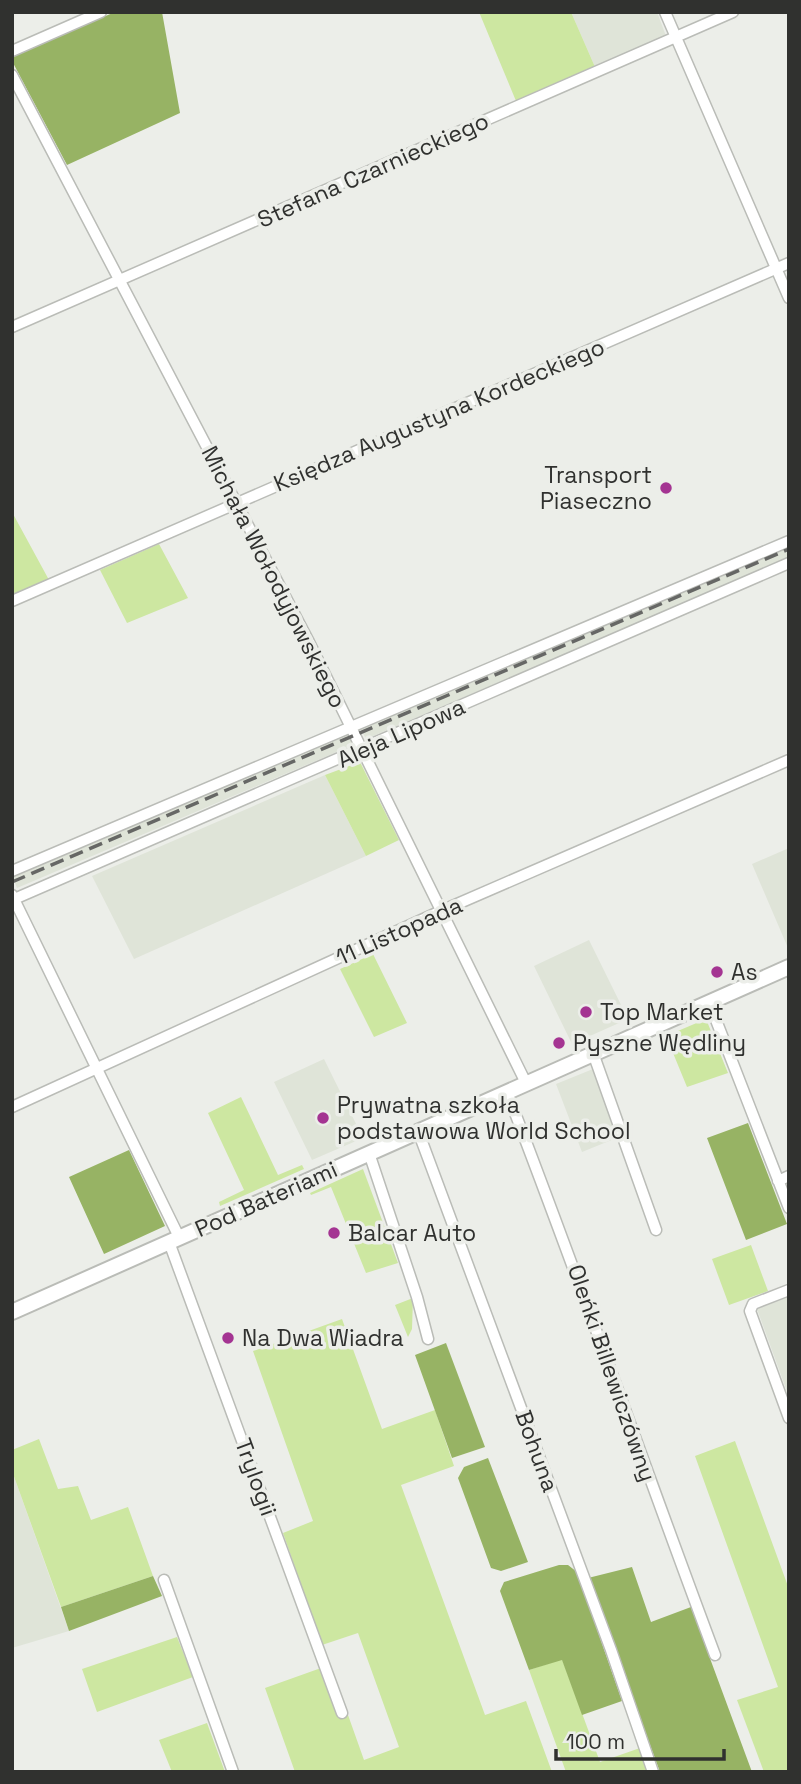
<svg xmlns="http://www.w3.org/2000/svg" width="801" height="1784" viewBox="0 0 801 1784" font-family="'Space Grotesk',sans-serif">
  <style>
    .built { fill: #dfe4d8 }
    .green { fill: #cde7a1 }
    .forest { fill: #97b364 }
    .lines { fill: none; stroke-linecap: round; stroke-linejoin: round }
    .street-casing { stroke: #babcb7; stroke-width: 13 }
    .secondary-casing { stroke: #babcb7; stroke-width: 18 }
    .street { stroke: #fff; stroke-width: 10 }
    .secondary { stroke: #fff; stroke-width: 14 }
    .rail { stroke: #666765; stroke-width: 3.5; stroke-dasharray: 14 7; stroke-linecap: butt }
    .poi-dot { fill: #a43492; stroke: #eceee9; stroke-width: 2.5 }
    .labels { text-anchor: middle; stroke-width: 7; stroke-linejoin: round; paint-order: stroke }
    .street-label { font-size: 23px; fill: #30312f; stroke: #eceee9 }
    .poi-label { font-size: 23px; fill: #30312f; stroke: #eceee9; text-anchor: start }
  </style>
  <rect width="100%" height="100%" fill="#eceee9"/>
  <path class="built" d="M 571,12 L 657,12 L 666,36 L 595,67 Z
    M 789,544 L 789,558 L 366,739 L 359,726 Z
    M 347,730 L 353,745 L 17,888 L 12,875 Z
    M 325,775 L 366,856 L 134,959 L 92,876 Z
    M 789,848 L 789,948 L 788,948 L 752,864 Z
    M 589,940 L 628,1019 L 572,1044 L 534,966 Z
    M 324,1059 L 363,1138 L 312,1160 L 274,1082 Z
    M 593,1069 L 619,1137 L 582,1152 L 556,1084 Z
    M 789,1297 L 789,1397 L 757,1309 Z
    M 12,1471 L 69,1631 L 12,1648 Z"/>
  <path class="green" d="M 479,12 L 571,12 L 595,67 L 516,101 Z
    M 12,512 L 49,580 L 12,597 Z
    M 159,544 L 188,598 L 127,623 L 100,570 Z
    M 360,762 L 399,840 L 366,856 L 325,775 Z
    M 373,954 L 407,1023 L 374,1037 L 340,969 Z
    M 706,1019 L 728,1073 L 687,1087 L 666,1036 Z
    M 241,1097 L 278,1175 L 302,1165 L 304,1169 L 220,1206 L 219,1202 L 244,1190 L 208,1113 Z
    M 363,1169 L 398,1263 L 366,1273 L 331,1187 L 311,1195 L 310,1193 Z
    M 751,1245 L 768,1291 L 729,1305 L 712,1259 Z
    M 413,1298 L 412,1329 L 408,1337 L 395,1305 Z
    M 342,1319 L 382,1429 L 435,1410 L 454,1466 L 401,1485 L 485,1715 L 526,1701 L 552,1772 L 295,1772 L 265,1688 L 321,1668 L 339,1718 L 348,1715 L 364,1760 L 399,1747 L 358,1633 L 322,1645 L 283,1533 L 313,1521 L 253,1351 Z
    M 39,1439 L 58,1489 L 78,1486 L 91,1520 L 128,1507 L 153,1576 L 61,1607 L 12,1471 L 12,1450 Z
    M 735,1441 L 789,1589 L 789,1772 L 764,1772 L 737,1700 L 778,1687 L 695,1456 Z
    M 177,1637 L 193,1677 L 97,1712 L 82,1669 Z
    M 562,1659 L 600,1762 L 640,1748 L 647,1772 L 566,1772 L 529,1670 Z
    M 207,1723 L 225,1772 L 172,1772 L 159,1740 Z"/>
  <path class="forest" d="M 115,12 L 162,12 L 180,113 L 67,165 L 12,61 L 12,56 Z
    M 748,1123 L 787,1224 L 746,1240 L 707,1138 Z
    M 129,1150 L 165,1226 L 104,1254 L 69,1177 Z
    M 446,1343 L 485,1447 L 452,1458 L 415,1355 Z
    M 488,1458 L 528,1562 L 501,1571 L 491,1568 L 458,1478 L 464,1467 Z
    M 559,1565 L 568,1565 L 577,1572 L 622,1701 L 582,1715 L 562,1660 L 529,1670 L 500,1591 L 504,1582 Z
    M 632,1567 L 651,1622 L 691,1607 L 752,1772 L 660,1772 L 588,1578 Z
    M 153,1576 L 162,1596 L 69,1631 L 61,1607 Z"/>
  <g class="lines">
    <g class="street-casing">
      <path id="street" d="M 665,12 L 789,298
        M 12,51 L 101,12
        M 12,75 L 309,642 L 526,1083
        M 12,327 L 733,12
        M 12,601 L 789,263
        M 12,871 L 789,541
        M 12,895 L 179,1237
        M 12,900 L 789,563
        M 709,1002 L 789,1208
        M 593,1053 L 656,1230
        M 507,1092 C 579,1278 645,1468 715,1655
        M 12,1107 L 441,911 L 789,760
        M 418,1131 L 611,1650 L 653,1772
        M 369,1153 L 417,1297 L 428,1339
        M 778,1181 L 789,1176
        M 169,1242 L 342,1713
        M 789,1290 L 753,1304 L 750,1311 L 789,1418
        M 164,1580 L 233,1772"/>
    </g>
    <g class="secondary-casing">
      <path id="secondary" d="M 12,1312 L 789,967"/>
    </g>
    <use href="#street" class="street"/>
    <use href="#secondary" class="secondary"/>
    <path class="rail" d="M 12,882 L 789,549"/>
  </g>
  <g class="poi-dot">
    <circle cx="666" cy="488" r="7"/>
    <circle cx="717" cy="972" r="7"/>
    <circle cx="586" cy="1012" r="7"/>
    <circle cx="559" cy="1043" r="7"/>
    <circle cx="323" cy="1118" r="7"/>
    <circle cx="334" cy="1233" r="7"/>
    <circle cx="228" cy="1338" r="7"/>
  </g>
  <g class="labels">
    <g class="street-label">
      <text transform="translate(373 170) rotate(-24)" y="8">Stefana Czarnieckiego</text>
      <text transform="translate(439 415) rotate(-23)" y="8">Księdza Augustyna Kordeckiego</text>
      <text transform="translate(274 577) rotate(63)" y="8">Michała Wołodyjowskiego</text>
      <text transform="translate(401 733) rotate(-24)" y="8">Aleja Lipowa</text>
      <text transform="translate(399 931) rotate(-24)" y="8">11 Listopada</text>
      <text transform="translate(266 1199) rotate(-24)" y="8">Pod Bateriami</text>
      <text transform="translate(612 1373) rotate(71)" y="8">Oleńki Billewiczówny</text>
      <text transform="translate(537 1451) rotate(70)" y="8">Bohuna</text>
      <text transform="translate(256 1477) rotate(70)" y="8">Trylogii</text>
    </g>
    <g class="poi-label">
      <text x="652" y="483" text-anchor="end">Transport<tspan x="652" dy="26">Piaseczno</tspan></text>
      <text x="731" y="980">As</text>
      <text x="600" y="1020">Top Market</text>
      <text x="573" y="1051">Pyszne Wędliny</text>
      <text x="337" y="1113">Prywatna szkoła<tspan x="337" dy="26">podstawowa World School</tspan></text>
      <text x="348" y="1241">Balcar Auto</text>
      <text x="242" y="1346">Na Dwa Wiadra</text>
    </g>
  </g>
  <rect width="801" height="1784" fill="none" stroke="#30312f" stroke-width="28"/>
  <path d="M556 1749v10h168v-10" fill="none" stroke="#30312f" stroke-width="3.5"/>
  <text x="566" y="1749" font-size="21" fill="#30312f" stroke="#eceee9" stroke-width="5" paint-order="stroke">100 m</text>
</svg>
